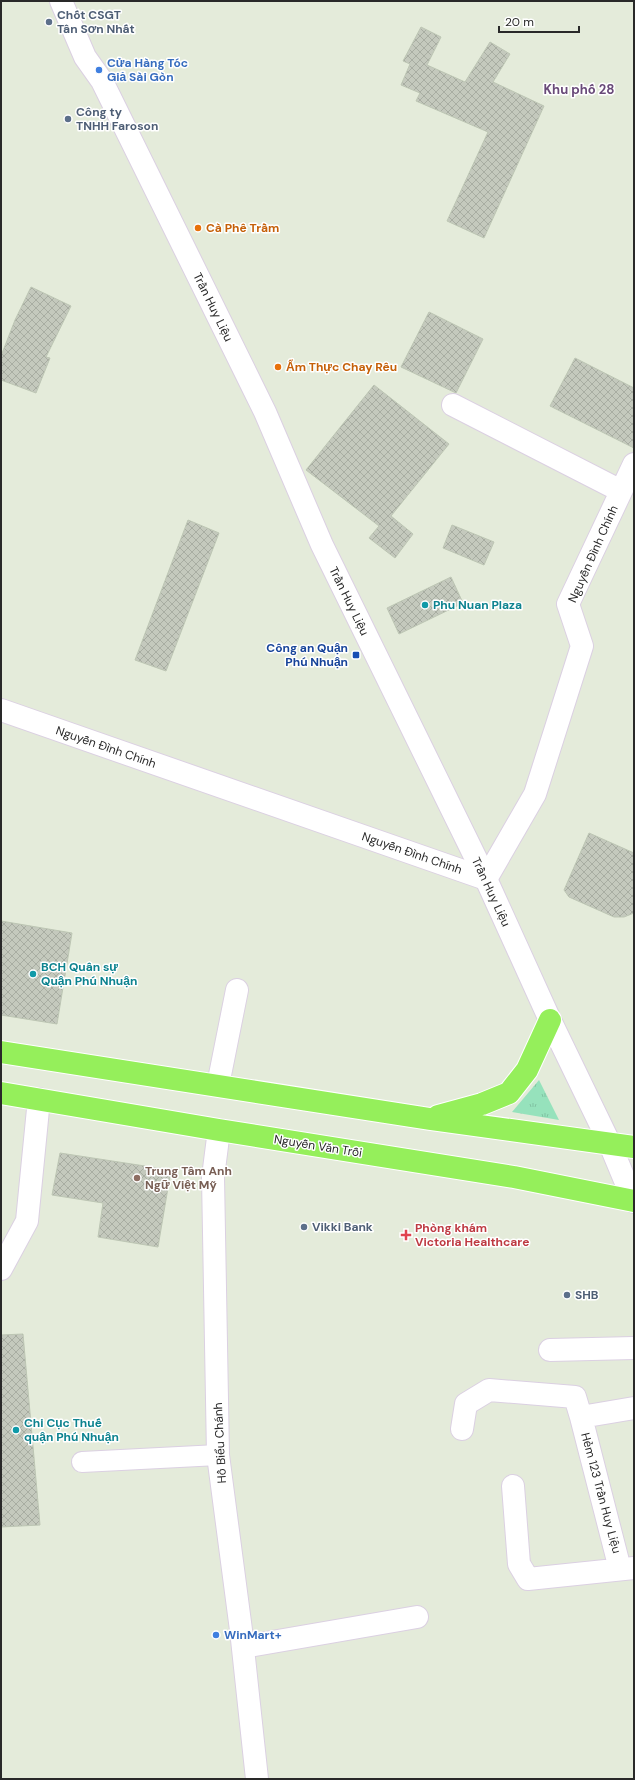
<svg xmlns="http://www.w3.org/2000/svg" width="635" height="1780" viewBox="0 0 635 1780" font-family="'DM Sans',sans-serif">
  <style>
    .grass { fill: url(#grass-tufts) }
    .building { fill: url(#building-cross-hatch); stroke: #bdc6b4 }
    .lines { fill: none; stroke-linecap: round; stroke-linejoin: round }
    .pedestrian-casing { stroke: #dbd0e2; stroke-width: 22 }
    .minor-casing { stroke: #dbd0e2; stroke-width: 24 }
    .tertiary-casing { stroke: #dbd0e2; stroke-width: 24 }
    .primary-casing { stroke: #fff; stroke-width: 24 }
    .pedestrian { stroke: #fff; stroke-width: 20 }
    .minor { stroke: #fff; stroke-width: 22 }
    .tertiary { stroke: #fff; stroke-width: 22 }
    .primary { stroke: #95ef5b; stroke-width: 22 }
    .service-dot { fill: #5c6f8a; stroke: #fff; stroke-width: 1.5 }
    .shop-dot { fill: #3f7fe0; stroke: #fff; stroke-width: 1.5 }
    .food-dot { fill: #e8710a; stroke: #fff; stroke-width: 1.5 }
    .culture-dot { fill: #0f9aa8; stroke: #fff; stroke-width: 1.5 }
    .transit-dot { fill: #1a4fb4; stroke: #fff; stroke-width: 1.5 }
    .education-dot { fill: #8d6e63; stroke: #fff; stroke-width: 1.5 }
    .health-dot { fill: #e0444e; stroke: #fff; stroke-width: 1.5 }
    .labels { text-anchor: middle; stroke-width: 3; stroke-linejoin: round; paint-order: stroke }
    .service-label { font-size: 12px; font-weight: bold; fill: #4e5e75; stroke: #fff; text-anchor: start }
    .shop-label { font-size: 12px; font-weight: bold; fill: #366cbe; stroke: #fff; text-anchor: start }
    .food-label { font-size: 12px; font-weight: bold; fill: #c56008; stroke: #fff; text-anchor: start }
    .street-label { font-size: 12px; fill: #292929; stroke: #fff }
    .culture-label { font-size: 12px; font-weight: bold; fill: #0d838f; stroke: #fff; text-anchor: start }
    .transit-label { font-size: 12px; font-weight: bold; fill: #164399; stroke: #fff; text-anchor: end }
    .education-label { font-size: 12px; font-weight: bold; fill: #785e54; stroke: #fff; text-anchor: start }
    .health-label { font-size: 12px; font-weight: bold; fill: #be3a42; stroke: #fff; text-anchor: start }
    .neighbourhood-label { font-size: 13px; font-weight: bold; fill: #694a79; stroke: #fff }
  </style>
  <defs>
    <pattern id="grass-tufts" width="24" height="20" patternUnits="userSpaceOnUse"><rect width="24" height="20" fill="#96e2bc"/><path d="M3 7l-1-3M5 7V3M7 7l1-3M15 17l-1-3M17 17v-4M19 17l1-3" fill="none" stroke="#81c2a2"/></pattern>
    <pattern id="building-cross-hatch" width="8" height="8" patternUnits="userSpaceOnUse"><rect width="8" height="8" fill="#c4c9bd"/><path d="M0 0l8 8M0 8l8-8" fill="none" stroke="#a8ada2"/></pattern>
  </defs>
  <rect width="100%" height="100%" fill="#e4ebda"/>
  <path class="grass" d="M 539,1080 L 559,1120 L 512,1112 Z"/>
  <path class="building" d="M 421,27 L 441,37 L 427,65 L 465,82 L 490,42 L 510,54 L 493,82 L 544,106 L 484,238 L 447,221 L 488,132 L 416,101 L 420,93 L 401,85 L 410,64 L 403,61 Z
    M 31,287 L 71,306 L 46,357 L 50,358 L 36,393 L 1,380 L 1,356 L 15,320 Z
    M 429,312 L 483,339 L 456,393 L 401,367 Z
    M 575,358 L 634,388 L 634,448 L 550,406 Z
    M 374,385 L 449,444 L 391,516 L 413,534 L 395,558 L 369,538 L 379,526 L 306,470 Z
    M 188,520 L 219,533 L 166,671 L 135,660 Z
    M 452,525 L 494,542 L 484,565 L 443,548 Z
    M 451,577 L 463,603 L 399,634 L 387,608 Z
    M 589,833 L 634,853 L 634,913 L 624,917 L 614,917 L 569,897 L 564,890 Z
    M 1,921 L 72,933 L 57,1024 L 1,1015 Z
    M 60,1153 L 171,1170 L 158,1247 L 98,1237 L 103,1203 L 52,1195 Z
    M 23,1334 L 40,1525 L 1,1527 L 1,1335 Z"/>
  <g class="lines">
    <g class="pedestrian-casing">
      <path id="pedestrian" d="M 82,1462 L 218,1455"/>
    </g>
    <g class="minor-casing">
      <path id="minor" d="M 453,405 L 621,491
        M 1,710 L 486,879 L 535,794 L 582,646 L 568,604 L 634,464
        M 218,1085 L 237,990
        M 219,1130 L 213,1177 L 218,1455 L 241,1630 L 257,1779
        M 1,1269 L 27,1221 L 39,1099
        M 550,1350 L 634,1348
        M 581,1417 L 620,1569
        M 462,1429 L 466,1404 L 489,1390 L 575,1397 L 581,1417 L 634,1408
        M 513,1486 L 519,1564 L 528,1579 L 634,1568
        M 243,1647 L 417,1617"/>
    </g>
    <g class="tertiary-casing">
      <path id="tertiary" d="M 61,1 L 85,57 L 102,81 L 265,412 L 322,545 L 486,879 L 550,1020 L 609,1142 L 634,1202"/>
    </g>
    <g class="primary-casing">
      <path id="primary" d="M 1,1052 L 430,1119 L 634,1147
        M 1,1093 L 219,1130 L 514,1177 L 634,1201
        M 438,1116 L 482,1104 L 509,1093 L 527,1070 L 550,1020"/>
    </g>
    <use href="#pedestrian" class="pedestrian"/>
    <use href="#minor" class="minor"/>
    <use href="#tertiary" class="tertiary"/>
    <use href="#primary" class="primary"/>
  </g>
  <g class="service-dot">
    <circle cx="49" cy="22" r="4"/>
    <circle cx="68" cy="119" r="4"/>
    <circle cx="304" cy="1227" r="4"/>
    <circle cx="567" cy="1295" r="4"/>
  </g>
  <g class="shop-dot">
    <circle cx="99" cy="70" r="4"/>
    <circle cx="216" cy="1635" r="4"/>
  </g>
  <g class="food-dot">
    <circle cx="198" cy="228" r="4"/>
    <circle cx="278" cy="367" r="4"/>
  </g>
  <g class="culture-dot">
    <circle cx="425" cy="605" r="4"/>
    <circle cx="33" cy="974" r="4"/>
    <circle cx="16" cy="1430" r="4"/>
  </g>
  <rect class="transit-dot" x="352" y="651" width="8" height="8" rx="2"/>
  <circle class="education-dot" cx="137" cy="1178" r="4"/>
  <path class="health-dot" d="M404 1229h4v4h4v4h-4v4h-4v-4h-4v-4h4z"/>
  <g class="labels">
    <g class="service-label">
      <text x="57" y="19">Chốt CSGT<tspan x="57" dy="14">Tân Sơn Nhất</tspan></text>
      <text x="76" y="116">Công ty<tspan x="76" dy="14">TNHH Faroson</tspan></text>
      <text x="312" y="1231">Vikki Bank</text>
      <text x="575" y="1299">SHB</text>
    </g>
    <g class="shop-label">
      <text x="107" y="67">Cửa Hàng Tóc<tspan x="107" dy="14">Giả Sài Gòn</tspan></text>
      <text x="224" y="1639">WinMart+</text>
    </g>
    <g class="food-label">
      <text x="206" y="232">Cà Phê Trầm</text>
      <text x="286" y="371">Ẩm Thực Chay Rêu</text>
    </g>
    <g class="street-label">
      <text transform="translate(213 307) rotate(64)" y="4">Trần Huy Liệu</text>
      <text transform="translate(593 554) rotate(-66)" y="4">Nguyễn Đình Chính</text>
      <text transform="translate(349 601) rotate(64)" y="4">Trần Huy Liệu</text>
      <text transform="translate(106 747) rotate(19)" y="4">Nguyễn Đình Chính</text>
      <text transform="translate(412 853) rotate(19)" y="4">Nguyễn Đình Chính</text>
      <text transform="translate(491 892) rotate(65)" y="4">Trần Huy Liệu</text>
      <text transform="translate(318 1146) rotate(9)" y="4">Nguyễn Văn Trỗi</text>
      <text transform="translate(220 1443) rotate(-93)" y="4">Hồ Biểu Chánh</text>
      <text transform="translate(601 1493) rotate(75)" y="4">Hẻm 123 Trần Huy Liệu</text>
    </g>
    <g class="culture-label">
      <text x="433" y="609">Phu Nuan Plaza</text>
      <text x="41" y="971">BCH Quân sự<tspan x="41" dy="14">Quận Phú Nhuận</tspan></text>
      <text x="24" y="1427">Chi Cục Thuế<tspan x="24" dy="14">quận Phú Nhuận</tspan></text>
    </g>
    <g class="transit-label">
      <text x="348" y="652">Công an Quận<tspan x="348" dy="14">Phú Nhuận</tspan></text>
    </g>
    <g class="education-label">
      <text x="145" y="1175">Trung Tâm Anh<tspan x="145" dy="14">Ngữ Việt Mỹ</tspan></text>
    </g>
    <g class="health-label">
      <text x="415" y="1232">Phòng khám<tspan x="415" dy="14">Victoria Healthcare</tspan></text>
    </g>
    <g class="neighbourhood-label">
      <text x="579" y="94">Khu phố 28</text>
    </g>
  </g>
  <rect width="635" height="1780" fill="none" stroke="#292929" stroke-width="4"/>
  <path d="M499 26v6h80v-6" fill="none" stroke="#292929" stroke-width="2"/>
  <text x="505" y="26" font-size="12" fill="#292929" stroke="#ffffff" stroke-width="3" paint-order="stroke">20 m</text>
</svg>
